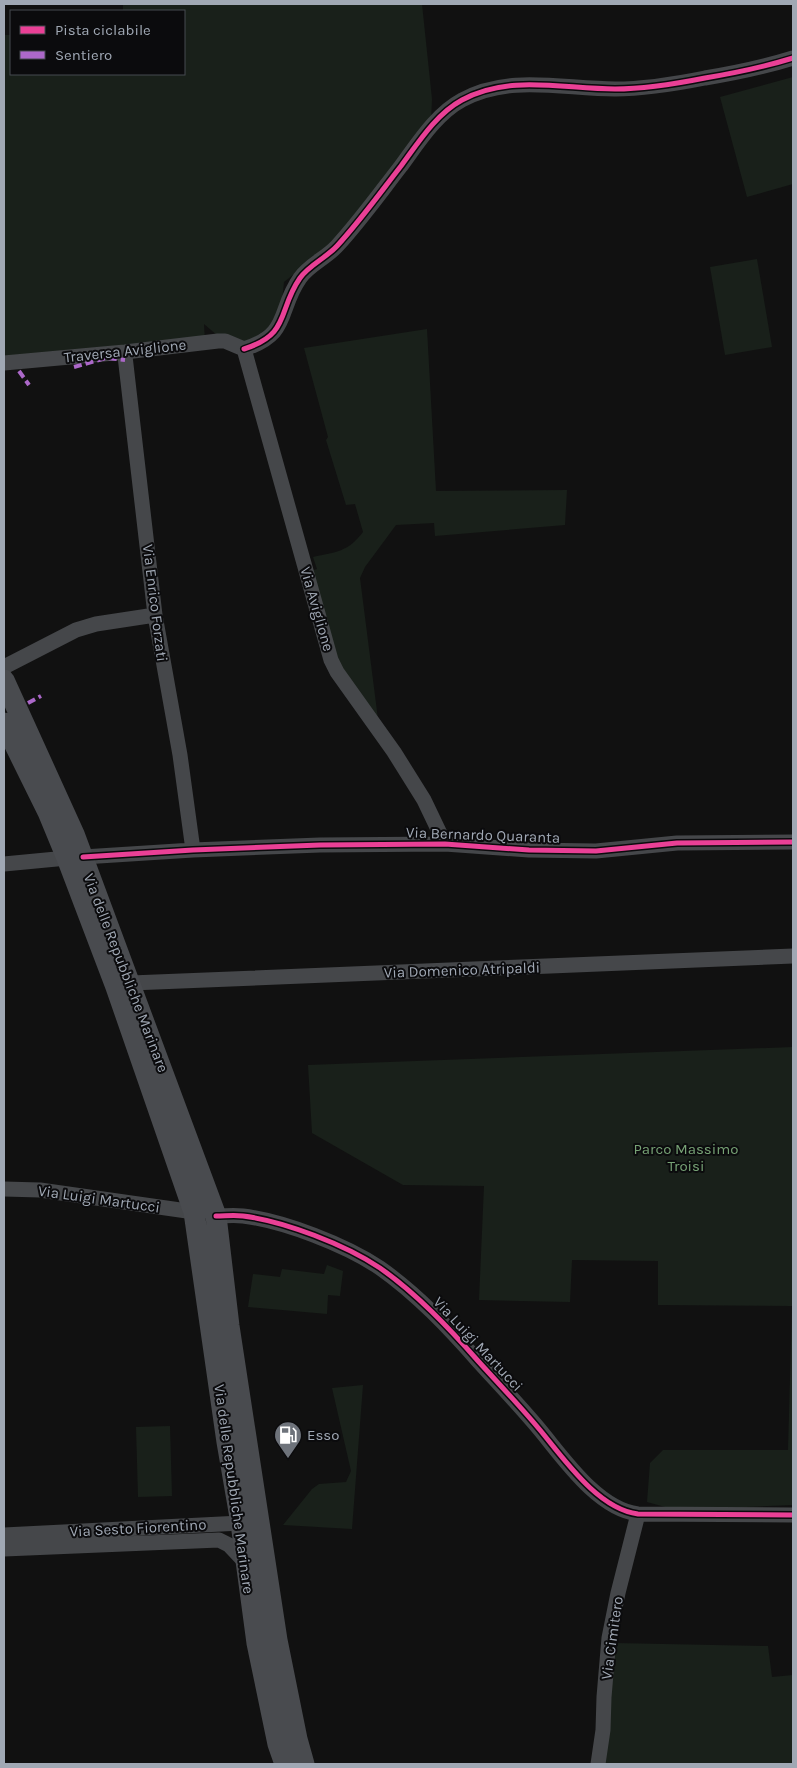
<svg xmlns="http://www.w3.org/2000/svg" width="797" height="1768" viewBox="0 0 797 1768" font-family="Karla,sans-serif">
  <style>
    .green { fill: #19201a }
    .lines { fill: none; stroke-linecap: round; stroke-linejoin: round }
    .street { stroke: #45474a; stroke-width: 15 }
    .secondary { stroke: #494b4f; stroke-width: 21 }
    .quiet { stroke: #ac68c9; stroke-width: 4; stroke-dasharray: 8 4; stroke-linecap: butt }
    .cycleway-casing { stroke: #0b0b0d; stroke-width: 8 }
    .cycleway { stroke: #ea4096; stroke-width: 5 }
    .labels { text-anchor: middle; stroke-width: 4; stroke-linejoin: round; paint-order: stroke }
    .street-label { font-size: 15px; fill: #a0a8b4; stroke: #0b0b0d }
    .park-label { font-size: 15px; fill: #77a275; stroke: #0b0b0d }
    .poi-label { font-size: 15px; fill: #a0a8b4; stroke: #0b0b0d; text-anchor: start }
  </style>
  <rect width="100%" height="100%" fill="#111"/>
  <path class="green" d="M 123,4 L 422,4 L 432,99 L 431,121 L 333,243 L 284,282 L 282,301 L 274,324 L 245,344 L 218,336 L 204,324 L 205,342 L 4,361 L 4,35 L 11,35 L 11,74 L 184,74 L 184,11 L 123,11 Z
    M 793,77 L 793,184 L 747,197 L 720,97 Z
    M 757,259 L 772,347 L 725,355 L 710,267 Z
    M 427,329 L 436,491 L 567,490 L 565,525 L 435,536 L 434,523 L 396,525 L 365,567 L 360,578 L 379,727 L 343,673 L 334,650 L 311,571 L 317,569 L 313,557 C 336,552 348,552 363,532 L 355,504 L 346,505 L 326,440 L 328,437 L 304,348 Z
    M 793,1047 L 793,1505 L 676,1510 L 647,1502 L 650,1463 L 663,1450 L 788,1450 L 792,1306 L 658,1305 L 658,1261 L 572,1260 L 570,1302 L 479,1300 L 484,1186 L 403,1185 L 312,1133 L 308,1065 Z
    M 327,1265 L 343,1271 L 340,1296 L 328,1295 L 327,1314 L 248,1307 L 253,1274 L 280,1277 L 282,1269 L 324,1274 Z
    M 363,1385 L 352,1529 L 283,1525 L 312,1489 L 319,1484 L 346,1482 L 351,1471 L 332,1388 Z
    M 170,1426 L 172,1496 L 138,1497 L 136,1427 Z
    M 614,1643 L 768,1646 L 772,1677 L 793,1675 L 793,1764 L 601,1764 Z"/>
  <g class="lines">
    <path class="street" d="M 244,349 C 291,334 277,311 300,278 C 309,265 326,258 337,246 C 360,221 380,193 401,166 C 418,143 436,114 462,100 C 510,74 563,89 615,89 C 645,89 675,84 705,78 C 735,73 764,67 793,58
      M 244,349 L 331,660 L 337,672 L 394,752 L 424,800 L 445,844
      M 125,356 L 155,615 L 180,755 L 193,850
      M 4,363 L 125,352 L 218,341 L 225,341 L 244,349
      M 4,667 L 76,630 L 96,624 L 155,615
      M 83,857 L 193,850 L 320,845 L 445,844 L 529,850 L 596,851 L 677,843 L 793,842
      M 4,864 L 67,858
      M 131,983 L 793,956
      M 4,1189 L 40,1190 L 194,1212
      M 216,1216 C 225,1216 234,1215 243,1216 C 284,1221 346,1245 380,1268 C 417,1294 449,1328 479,1362 C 499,1384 520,1406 540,1430 C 564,1459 598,1509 638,1514 L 793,1515
      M 4,1535 L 241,1523 L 249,1525
      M 4,1549 L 219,1540 L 229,1545 L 245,1562
      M 598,1764 L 603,1730 L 604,1697 L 609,1638 L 618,1593 L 638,1514"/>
    <path class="secondary" d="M 4,680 L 74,834 L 216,1216 L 229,1326 L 277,1640 L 297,1739 L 304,1764
      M 4,723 L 48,812 L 67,858 L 116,987 L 194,1212 L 227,1442 L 241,1523 L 257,1643 L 278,1744 L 285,1764"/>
    <path class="quiet" d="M 74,367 L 106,358 L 125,360
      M 19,371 L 29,385
      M 28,703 L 41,696"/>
    <g class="cycleway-casing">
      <path id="cycleway" d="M 244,349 C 291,334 277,311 300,278 C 309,265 326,258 337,246 C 360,221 380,193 401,166 C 418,143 436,114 462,100 C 510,74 563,89 615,89 C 645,89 675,84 705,78 C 735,73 764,67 793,58
        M 83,857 L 193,850 L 320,845 L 445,844 L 529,850 L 596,851 L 677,843 L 793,842
        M 216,1216 C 225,1216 234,1215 243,1216 C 284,1221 346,1245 380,1268 C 417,1294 449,1328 479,1362 C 499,1384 520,1406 540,1430 C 564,1459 598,1509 638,1514 L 793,1515"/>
    </g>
    <use href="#cycleway" class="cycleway"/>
  </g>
  <defs>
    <g id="fuel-pin" transform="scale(1.4375)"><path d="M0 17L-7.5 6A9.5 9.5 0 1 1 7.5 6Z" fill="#6e737b" stroke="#0b0b0d"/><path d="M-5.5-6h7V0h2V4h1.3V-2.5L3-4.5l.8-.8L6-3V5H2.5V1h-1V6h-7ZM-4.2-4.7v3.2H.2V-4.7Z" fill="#fff"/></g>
  </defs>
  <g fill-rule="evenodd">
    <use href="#fuel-pin" x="288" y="1435"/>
  </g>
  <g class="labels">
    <g class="street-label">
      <text transform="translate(125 351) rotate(-6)" y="5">Traversa Aviglione</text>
      <text transform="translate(155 603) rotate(83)" y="5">Via Enrico Forzati</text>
      <text transform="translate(317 609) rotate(74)" y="5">Via Aviglione</text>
      <text transform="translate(483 835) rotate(2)" y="5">Via Bernardo Quaranta</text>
      <text transform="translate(462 970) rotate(-2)" y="5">Via Domenico Atripaldi</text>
      <text transform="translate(126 973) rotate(69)" y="5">Via delle Repubbliche Marinare</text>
      <text transform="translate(99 1199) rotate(8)" y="5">Via Luigi Martucci</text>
      <text transform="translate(478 1344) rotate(47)" y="5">Via Luigi Martucci</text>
      <text transform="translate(234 1489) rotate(82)" y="5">Via delle Repubbliche Marinare</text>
      <text transform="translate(138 1528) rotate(-3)" y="5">Via Sesto Fiorentino</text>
      <text transform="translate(612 1638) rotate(-82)" y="5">Via Cimitero</text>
    </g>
    <g class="park-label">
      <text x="686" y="1154">Parco Massimo<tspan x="686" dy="17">Troisi</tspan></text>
    </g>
    <g class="poi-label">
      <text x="307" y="1440">Esso</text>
    </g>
  </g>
  <rect width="797" height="1768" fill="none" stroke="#a0a8b4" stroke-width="10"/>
  <rect x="10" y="10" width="175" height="65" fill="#0b0b0d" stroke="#474a50"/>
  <rect x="20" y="26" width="25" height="8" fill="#ea4096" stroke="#474a50"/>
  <text x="55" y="35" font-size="15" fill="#a0a8b4">Pista ciclabile</text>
  <rect x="20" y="51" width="25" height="8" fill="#ac68c9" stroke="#474a50"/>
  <text x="55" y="60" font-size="15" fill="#a0a8b4">Sentiero</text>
</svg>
